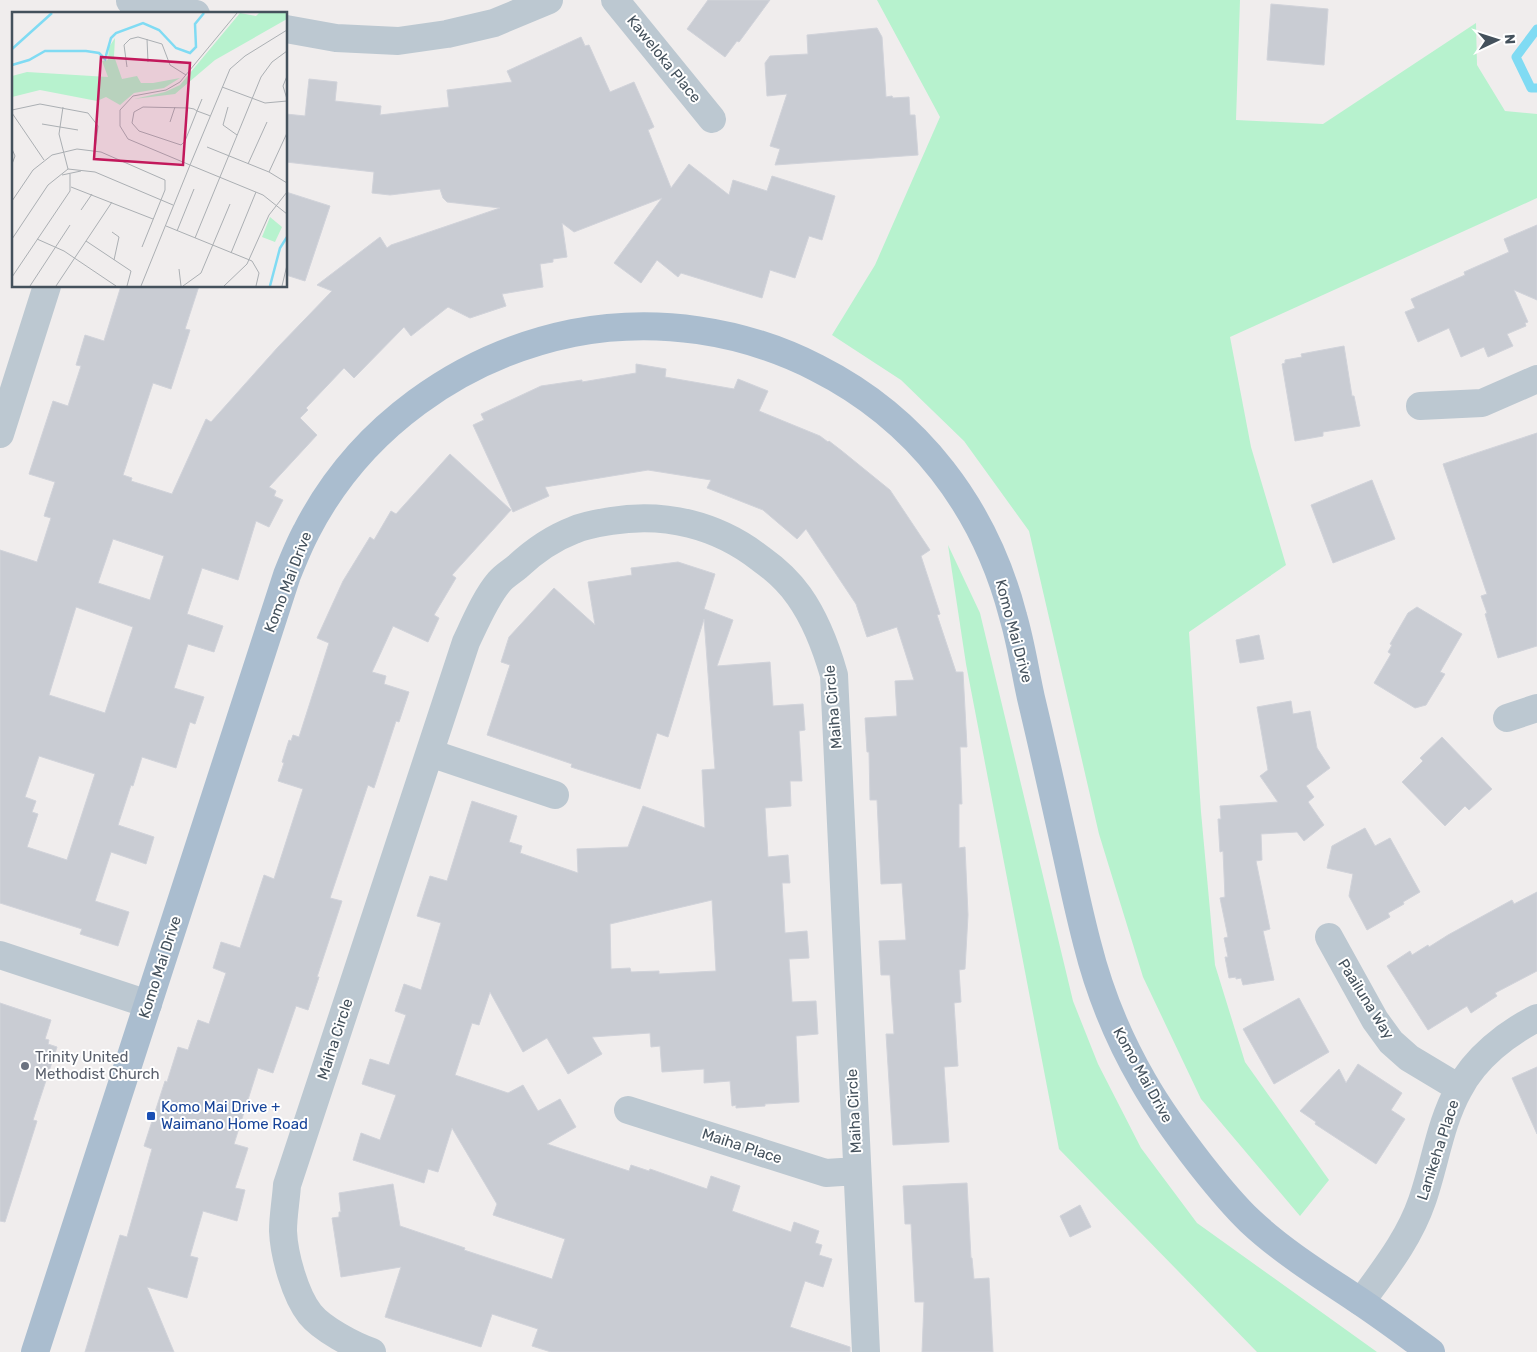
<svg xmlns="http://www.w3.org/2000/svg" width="1537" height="1352" viewBox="0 0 1537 1352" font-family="Rubik,sans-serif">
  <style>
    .green { fill: #b7f2ce }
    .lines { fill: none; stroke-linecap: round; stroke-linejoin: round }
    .stream { stroke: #80dbf3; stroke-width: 9 }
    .building { fill: #c9ccd3; stroke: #d1d3da; fill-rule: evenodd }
    .minor { stroke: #bcc8d1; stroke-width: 28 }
    .major { stroke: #aabdcf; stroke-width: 28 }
    .worship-dot { fill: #6b7280; stroke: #fff; stroke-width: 2 }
    .transit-dot { fill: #1a4fb4; stroke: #fff; stroke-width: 2 }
    .labels { text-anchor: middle; stroke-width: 4; stroke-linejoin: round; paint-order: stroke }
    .street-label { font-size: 15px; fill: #44515c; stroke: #fff }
    .worship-label { font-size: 15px; fill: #5b616d; stroke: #fff; text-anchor: start }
    .transit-label { font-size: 15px; fill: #164399; stroke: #fff; text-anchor: start }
    .inset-river { fill: none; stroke: #80dbf3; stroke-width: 2.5 }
    .inset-road { fill: none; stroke: #abafb3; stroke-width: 1 }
    .view { fill: #c2185b; fill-opacity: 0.15; stroke: #c2185b; stroke-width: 2.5 }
    .inset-edge { fill: none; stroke: #44515c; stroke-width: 2.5 }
  </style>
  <rect width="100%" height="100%" fill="#f0eded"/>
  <path class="green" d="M 877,0 L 1240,0 L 1236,120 L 1323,124 L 1476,23 L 1477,65 L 1505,111 L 1537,114 L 1537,198 L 1230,337 L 1251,447 L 1286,565 L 1189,632 L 1201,812 L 1215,965 L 1245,1062 L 1329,1180 L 1300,1216 L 1201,1099 L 1143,977 L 1099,834 L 1029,531 L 964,441 L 901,380 L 832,335 L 875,265 L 940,117 Z
    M 948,545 L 980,613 L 1073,1001 L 1098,1064 L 1141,1148 L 1197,1223 L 1377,1352 L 1257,1352 L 1059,1149 L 966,664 Z"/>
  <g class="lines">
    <path class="stream" d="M 1537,29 L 1516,57 L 1531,88 L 1537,88"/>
  </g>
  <path class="building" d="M 708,0 L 770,0 L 739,42 L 737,41 L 725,57 L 687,29 Z
    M 1271,4 L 1328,9 L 1324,65 L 1267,60 Z
    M 877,28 L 882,37 L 886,97 L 892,96 L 893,98 L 909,97 L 910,115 L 915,115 L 918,155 L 775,165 L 780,149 L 770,146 L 787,94 L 767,96 L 765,63 L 770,56 L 808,54 L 807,35 Z
    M 581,37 L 585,46 L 589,45 L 610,92 L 634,82 L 654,127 L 648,130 L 671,188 L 689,164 L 729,195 L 733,180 L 767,191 L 772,176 L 835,196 L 822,240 L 809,236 L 795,278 L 770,270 L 762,298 L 681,273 L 678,277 L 657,260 L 641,283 L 614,263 L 662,198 L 574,232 L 562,223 L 567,257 L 553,259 L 553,262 L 540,264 L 543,287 L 502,294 L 506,306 L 470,318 L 448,307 L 411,336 L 404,327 L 354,378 L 344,368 L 306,408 L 308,410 L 300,418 L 317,435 L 269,487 L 276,491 L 274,496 L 283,500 L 269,527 L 256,521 L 238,580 L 202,568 L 187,614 L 223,626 L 214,652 L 188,644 L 174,688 L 204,697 L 195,724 L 190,722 L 176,768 L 142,757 L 133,786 L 131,785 L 118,825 L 154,837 L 146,864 L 111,852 L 95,901 L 129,912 L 118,946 L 80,934 L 82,929 L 0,903 L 0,550 L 37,562 L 51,518 L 44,516 L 55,482 L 29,474 L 53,401 L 68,406 L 81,366 L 76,365 L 85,335 L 104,341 L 121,286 L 199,286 L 185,329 L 190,330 L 171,389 L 153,383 L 123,475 L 132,478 L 131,481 L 172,494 L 206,419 L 211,422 L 278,347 L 332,291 L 317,285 L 380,237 L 387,248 L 391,245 L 500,208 L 447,202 L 443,198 L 440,189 L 390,195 L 372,193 L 374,172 L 286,162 L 286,114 L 305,116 L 309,79 L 337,82 L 335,101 L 381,106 L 380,115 L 449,107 L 447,90 L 512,82 L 507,71 ZM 113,539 L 164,556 L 150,600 L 98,583 ZM 76,607 L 133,627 L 105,713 L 49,695 ZM 39,756 L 95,774 L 67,860 L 27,847 L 38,814 L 32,812 L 36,801 L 25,797 Z
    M 286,192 L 330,206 L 305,281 L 286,275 Z
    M 1537,225 L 1537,300 L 1514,290 L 1528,322 L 1525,323 L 1526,326 L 1507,334 L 1513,346 L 1488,357 L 1484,347 L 1461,357 L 1449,328 L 1418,342 L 1405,312 L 1415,308 L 1411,299 L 1465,275 L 1464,272 L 1509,252 L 1504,239 Z
    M 1344,346 L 1352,396 L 1354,396 L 1360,426 L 1323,432 L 1323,436 L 1295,441 L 1282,364 L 1285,363 L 1285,360 L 1302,357 L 1301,354 Z
    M 636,364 L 666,369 L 665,377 L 734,389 L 738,379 L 768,391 L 759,411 L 820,436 L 828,442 L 829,441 L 842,451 L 890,490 L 930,550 L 921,556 L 940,614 L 937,615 L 956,672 L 963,672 L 967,747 L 960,747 L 962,804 L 959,804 L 959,848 L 965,847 L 968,915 L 965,969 L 959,970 L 961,1002 L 954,1003 L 958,1066 L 944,1067 L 949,1142 L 893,1145 L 886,1034 L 894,1034 L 890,975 L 881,975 L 879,941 L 906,940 L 902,883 L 881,884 L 877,800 L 870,800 L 869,752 L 867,752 L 865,718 L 897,716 L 895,681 L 914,680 L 897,627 L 867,637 L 856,604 L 806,529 L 797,539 L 763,510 L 707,488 L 711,480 L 648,470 L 545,487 L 549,496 L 513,512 L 473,425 L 484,420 L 481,414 L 541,386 L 582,380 L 582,382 L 636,373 Z
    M 1537,433 L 1537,646 L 1498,658 L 1485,614 L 1487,613 L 1481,596 L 1487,594 L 1443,464 Z
    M 450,454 L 511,510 L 452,575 L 456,578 L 434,615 L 439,618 L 428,642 L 393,626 L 372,672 L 386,676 L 384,684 L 409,692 L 399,722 L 396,721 L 374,788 L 368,785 L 330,898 L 342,901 L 317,977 L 319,977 L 308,1010 L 296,1006 L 273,1073 L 258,1068 L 234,1144 L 248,1148 L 235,1188 L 245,1190 L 237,1221 L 203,1211 L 190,1256 L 198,1258 L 187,1298 L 147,1287 L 174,1352 L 85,1352 L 120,1235 L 127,1237 L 152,1149 L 144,1146 L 165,1081 L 167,1082 L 178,1047 L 188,1050 L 198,1020 L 209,1024 L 226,973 L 213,968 L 221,942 L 240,948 L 264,875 L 274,879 L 303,789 L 278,781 L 284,763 L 282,762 L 289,740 L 291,741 L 293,735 L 299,737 L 329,643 L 317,638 L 343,581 L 370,537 L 374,540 L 391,511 L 396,514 Z
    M 1372,480 L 1395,539 L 1333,563 L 1311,505 Z
    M 678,562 L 715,574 L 704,609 L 733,620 L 717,666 L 770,662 L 773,706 L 803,704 L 805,730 L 799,731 L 802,781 L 790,781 L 791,806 L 765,808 L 768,857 L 788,855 L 790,883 L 782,883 L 785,933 L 807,931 L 809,958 L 789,959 L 792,1002 L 816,1001 L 818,1034 L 796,1036 L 799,1102 L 765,1104 L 765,1106 L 736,1108 L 736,1105 L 732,1106 L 730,1081 L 704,1083 L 704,1069 L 662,1072 L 660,1046 L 651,1047 L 650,1033 L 592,1037 L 602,1054 L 568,1074 L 547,1038 L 523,1052 L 490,992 L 479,1025 L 472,1023 L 455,1075 L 508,1093 L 523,1085 L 538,1111 L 560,1099 L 576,1127 L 547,1144 L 629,1171 L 631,1165 L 649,1171 L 650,1169 L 707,1189 L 711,1176 L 740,1186 L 732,1211 L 791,1232 L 794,1222 L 819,1231 L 815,1243 L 822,1245 L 819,1255 L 832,1259 L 823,1287 L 805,1281 L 790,1327 L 850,1347 L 850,1352 L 551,1352 L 532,1346 L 538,1329 L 492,1314 L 481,1347 L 385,1317 L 401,1267 L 341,1277 L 332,1218 L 339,1217 L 339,1212 L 341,1212 L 339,1193 L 393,1184 L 400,1226 L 465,1248 L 464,1250 L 552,1279 L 565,1239 L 493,1215 L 497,1204 L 452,1128 L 438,1172 L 428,1169 L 424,1183 L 353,1160 L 361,1133 L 380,1140 L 396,1095 L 362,1084 L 370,1059 L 389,1065 L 406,1015 L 395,1011 L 404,984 L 421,990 L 441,923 L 417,916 L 430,876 L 447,881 L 472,801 L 517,816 L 509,842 L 522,846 L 520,853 L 578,873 L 577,849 L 628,847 L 643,806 L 705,828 L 702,770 L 715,769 L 704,619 L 668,737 L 657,733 L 640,789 L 571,767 L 572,764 L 487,735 L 510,665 L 501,662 L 509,637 L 554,588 L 595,625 L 588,582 L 632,575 L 631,568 ZM 712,900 L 716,971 L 659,974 L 659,971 L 631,972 L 630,968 L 611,969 L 610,924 Z
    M 1417,607 L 1462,634 L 1440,672 L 1445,674 L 1426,705 L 1415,708 L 1374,683 L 1391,654 L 1388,652 L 1392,645 L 1390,644 L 1408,613 Z
    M 1259,635 L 1264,659 L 1240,663 L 1236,640 Z
    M 1291,701 L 1293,714 L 1310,711 L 1317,748 L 1330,768 L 1306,786 L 1314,797 L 1308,802 L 1324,825 L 1304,841 L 1297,832 L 1261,834 L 1262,860 L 1256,861 L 1270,929 L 1263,931 L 1274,980 L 1243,985 L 1241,978 L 1236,979 L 1236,977 L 1229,978 L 1225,957 L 1228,957 L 1224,938 L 1228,937 L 1220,898 L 1225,897 L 1223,851 L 1220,852 L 1218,819 L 1221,819 L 1220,806 L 1278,802 L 1260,776 L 1268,770 L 1257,707 Z
    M 1442,737 L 1492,789 L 1469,810 L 1465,806 L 1445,826 L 1402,782 L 1423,761 L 1420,758 Z
    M 1365,828 L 1375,846 L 1390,838 L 1420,892 L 1403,902 L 1404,904 L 1388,913 L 1390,917 L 1367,930 L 1349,896 L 1353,874 L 1327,868 L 1332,846 Z
    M 1537,892 L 1537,971 L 1495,993 L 1497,996 L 1471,1013 L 1467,1006 L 1428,1030 L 1387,966 L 1410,951 L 1412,955 L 1428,945 L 1429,947 L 1448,935 L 1512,900 L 1514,904 Z
    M 1299,998 L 1329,1052 L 1274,1084 L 1243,1029 Z
    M 0,1003 L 51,1020 L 45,1039 L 49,1040 L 48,1044 L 57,1047 L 33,1120 L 37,1121 L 5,1222 L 0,1221 Z
    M 1358,1064 L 1402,1093 L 1391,1110 L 1405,1119 L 1376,1164 L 1315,1124 L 1316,1122 L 1300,1111 L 1339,1069 L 1346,1083 Z
    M 1537,1067 L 1537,1134 L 1512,1078 Z
    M 967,1183 L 971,1258 L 972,1258 L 974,1279 L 989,1278 L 993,1352 L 922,1352 L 924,1302 L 915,1302 L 911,1224 L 905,1224 L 903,1186 Z
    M 1080,1205 L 1091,1227 L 1070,1237 L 1060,1216 Z"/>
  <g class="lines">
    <path class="minor" d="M 615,0 L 712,119
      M 130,1 L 196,14
      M 286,29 L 336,38 L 398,41 L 447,34 L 494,23 L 549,0
      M 1420,406 L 1482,403 L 1537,379
      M 0,434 L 47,286
      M 1507,718 L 1537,708
      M 430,753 L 555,795
      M 1329,937 L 1375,1020 L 1391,1042 L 1409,1058 L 1459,1088
      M 0,955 L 148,1004
      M 628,1110 L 826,1173 L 857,1171
      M 1361,1302 C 1384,1270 1409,1239 1422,1201 C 1435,1164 1440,1123 1459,1089 C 1475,1058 1507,1033 1537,1018
      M 372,1352 C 354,1346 322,1329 310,1314 C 295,1295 284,1255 283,1231 C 283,1216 286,1200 287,1185 L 466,642 C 475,623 486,597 499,582 C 504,576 511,572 517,567 C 533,552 553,538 574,530 C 585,525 599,523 611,521 C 665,512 718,525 761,559 C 775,569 789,582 799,596 C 816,620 826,647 834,675 L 866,1352"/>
    <path class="major" d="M 35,1352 L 287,575 C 293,560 299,545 306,532 C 359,428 460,356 573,333 C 656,317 743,330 817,368 C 918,419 985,508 1013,616 C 1021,643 1025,671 1031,698 C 1044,752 1056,807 1068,861 C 1074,889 1080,916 1087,943 C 1099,991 1118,1038 1143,1081 C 1160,1111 1180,1138 1201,1165 C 1216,1184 1232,1204 1250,1221 C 1282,1251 1319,1274 1355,1298 C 1381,1315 1406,1334 1431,1352"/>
  </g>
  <circle class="worship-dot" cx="25" cy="1066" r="5"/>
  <rect class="transit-dot" x="146" y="1111" width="10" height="10" rx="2.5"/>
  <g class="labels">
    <g class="street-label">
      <text transform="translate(664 59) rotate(51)" y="5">Kaweloka Place</text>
      <text transform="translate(288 582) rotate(-69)" y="5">Komo Mai Drive</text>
      <text transform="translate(1014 631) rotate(75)" y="5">Komo Mai Drive</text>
      <text transform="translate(833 707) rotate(-95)" y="5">Maiha Circle</text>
      <text transform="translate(160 967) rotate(-72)" y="5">Komo Mai Drive</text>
      <text transform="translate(1366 999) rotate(58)" y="5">Paailuna Way</text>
      <text transform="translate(335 1039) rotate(-72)" y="5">Maiha Circle</text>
      <text transform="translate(1143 1075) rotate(61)" y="5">Komo Mai Drive</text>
      <text transform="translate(854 1111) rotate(-93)" y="5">Maiha Circle</text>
      <text transform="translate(742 1146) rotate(18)" y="5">Maiha Place</text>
      <text transform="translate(1438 1150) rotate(-72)" y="5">Lanikeha Place</text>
    </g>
    <g class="worship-label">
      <text x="35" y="1062">Trinity United<tspan x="35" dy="17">Methodist Church</tspan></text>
    </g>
    <g class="transit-label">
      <text x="161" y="1112">Komo Mai Drive +<tspan x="161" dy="17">Waimano Home Road</tspan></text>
    </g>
  </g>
  <g transform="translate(12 12)">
    <rect width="275" height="275" fill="#f0eded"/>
    <path d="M 228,1 L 244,4 L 247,1 L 275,1 L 275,7 L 203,48 L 163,82 L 122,87 L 153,80 L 168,73 ZM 103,26 L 102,44 L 110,67 L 125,64 L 129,71 L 141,71 L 168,66 L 152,76 L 122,81 L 108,93 L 94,85 L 85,89 L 28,78 L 0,85 L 0,64 L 15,60 L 96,65 L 90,49 L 96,48 L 97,35 ZM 258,205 L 270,215 L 263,230 L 250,225 Z" fill="#b7f2ce"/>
    <path class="inset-river" d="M 0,37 L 40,1M 0,53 L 17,48 L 33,39 L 74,39 L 87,41 L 93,47 L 99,26 L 104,21 L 131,11 L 147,18 L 164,36 L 178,41 L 184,35 L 183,12 L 192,1M 258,274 L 268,236 L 275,225"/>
    <path class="inset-road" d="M 275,18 L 233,44 L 218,57 L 178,153 L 251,183 L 275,202M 135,27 L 136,50M 115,55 L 112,33 L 118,27 L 126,25 L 150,32 L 158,53 L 174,63M 275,64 L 271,74 L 275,87M 210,75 L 253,91 L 275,89M 190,87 L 185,99 L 173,129 L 169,133 L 127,119 L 120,111 L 122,100 L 131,95 L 177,96 L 182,97 L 185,99 L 196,103 L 198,104M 51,95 L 47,122 L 56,157M 216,95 L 211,113 L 225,123M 0,98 L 28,92 L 76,101 L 86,114 L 83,138M 0,101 L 32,148M 158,110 L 163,95M 30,112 L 66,118M 195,135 L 257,160 L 275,171M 0,137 L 3,144 L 0,152M 236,152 L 255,110M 257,160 L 275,121M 50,163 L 69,159M 59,175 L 141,207M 0,189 L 21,158 L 40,143 L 65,137 L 89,140 L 153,168 L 153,178 L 130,235M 69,198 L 80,182M 154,214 L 240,249 L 247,261 L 244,274M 165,219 L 182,177M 100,220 L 107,225 L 102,248M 183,226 L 249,65 L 260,50 L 275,39M 0,227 L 36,173 L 56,157 L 83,160 L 161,193M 25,227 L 52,239 L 104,274M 74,229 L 119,259 L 115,274M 219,241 L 244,180M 167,257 L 169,274M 0,265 L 58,179 L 58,162M 18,274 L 58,213M 44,274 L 100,190M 129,274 L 178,153 L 116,127 L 108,114 L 108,98 L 121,84 L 154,78 L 168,70 L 225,1M 171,274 L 189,261 L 218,192M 212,274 L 235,252 L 257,203 L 275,180M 270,274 L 275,253"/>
    <path class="view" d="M 89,45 L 178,51 L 171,153 L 82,147 Z"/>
    <rect width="275" height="275" class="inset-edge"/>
  </g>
  <g transform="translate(1497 40) rotate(86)" stroke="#ffffff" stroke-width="4" paint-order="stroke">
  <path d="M0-4L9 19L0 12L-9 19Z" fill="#44515c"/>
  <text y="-8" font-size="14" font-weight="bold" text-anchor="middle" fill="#44515c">N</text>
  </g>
</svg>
